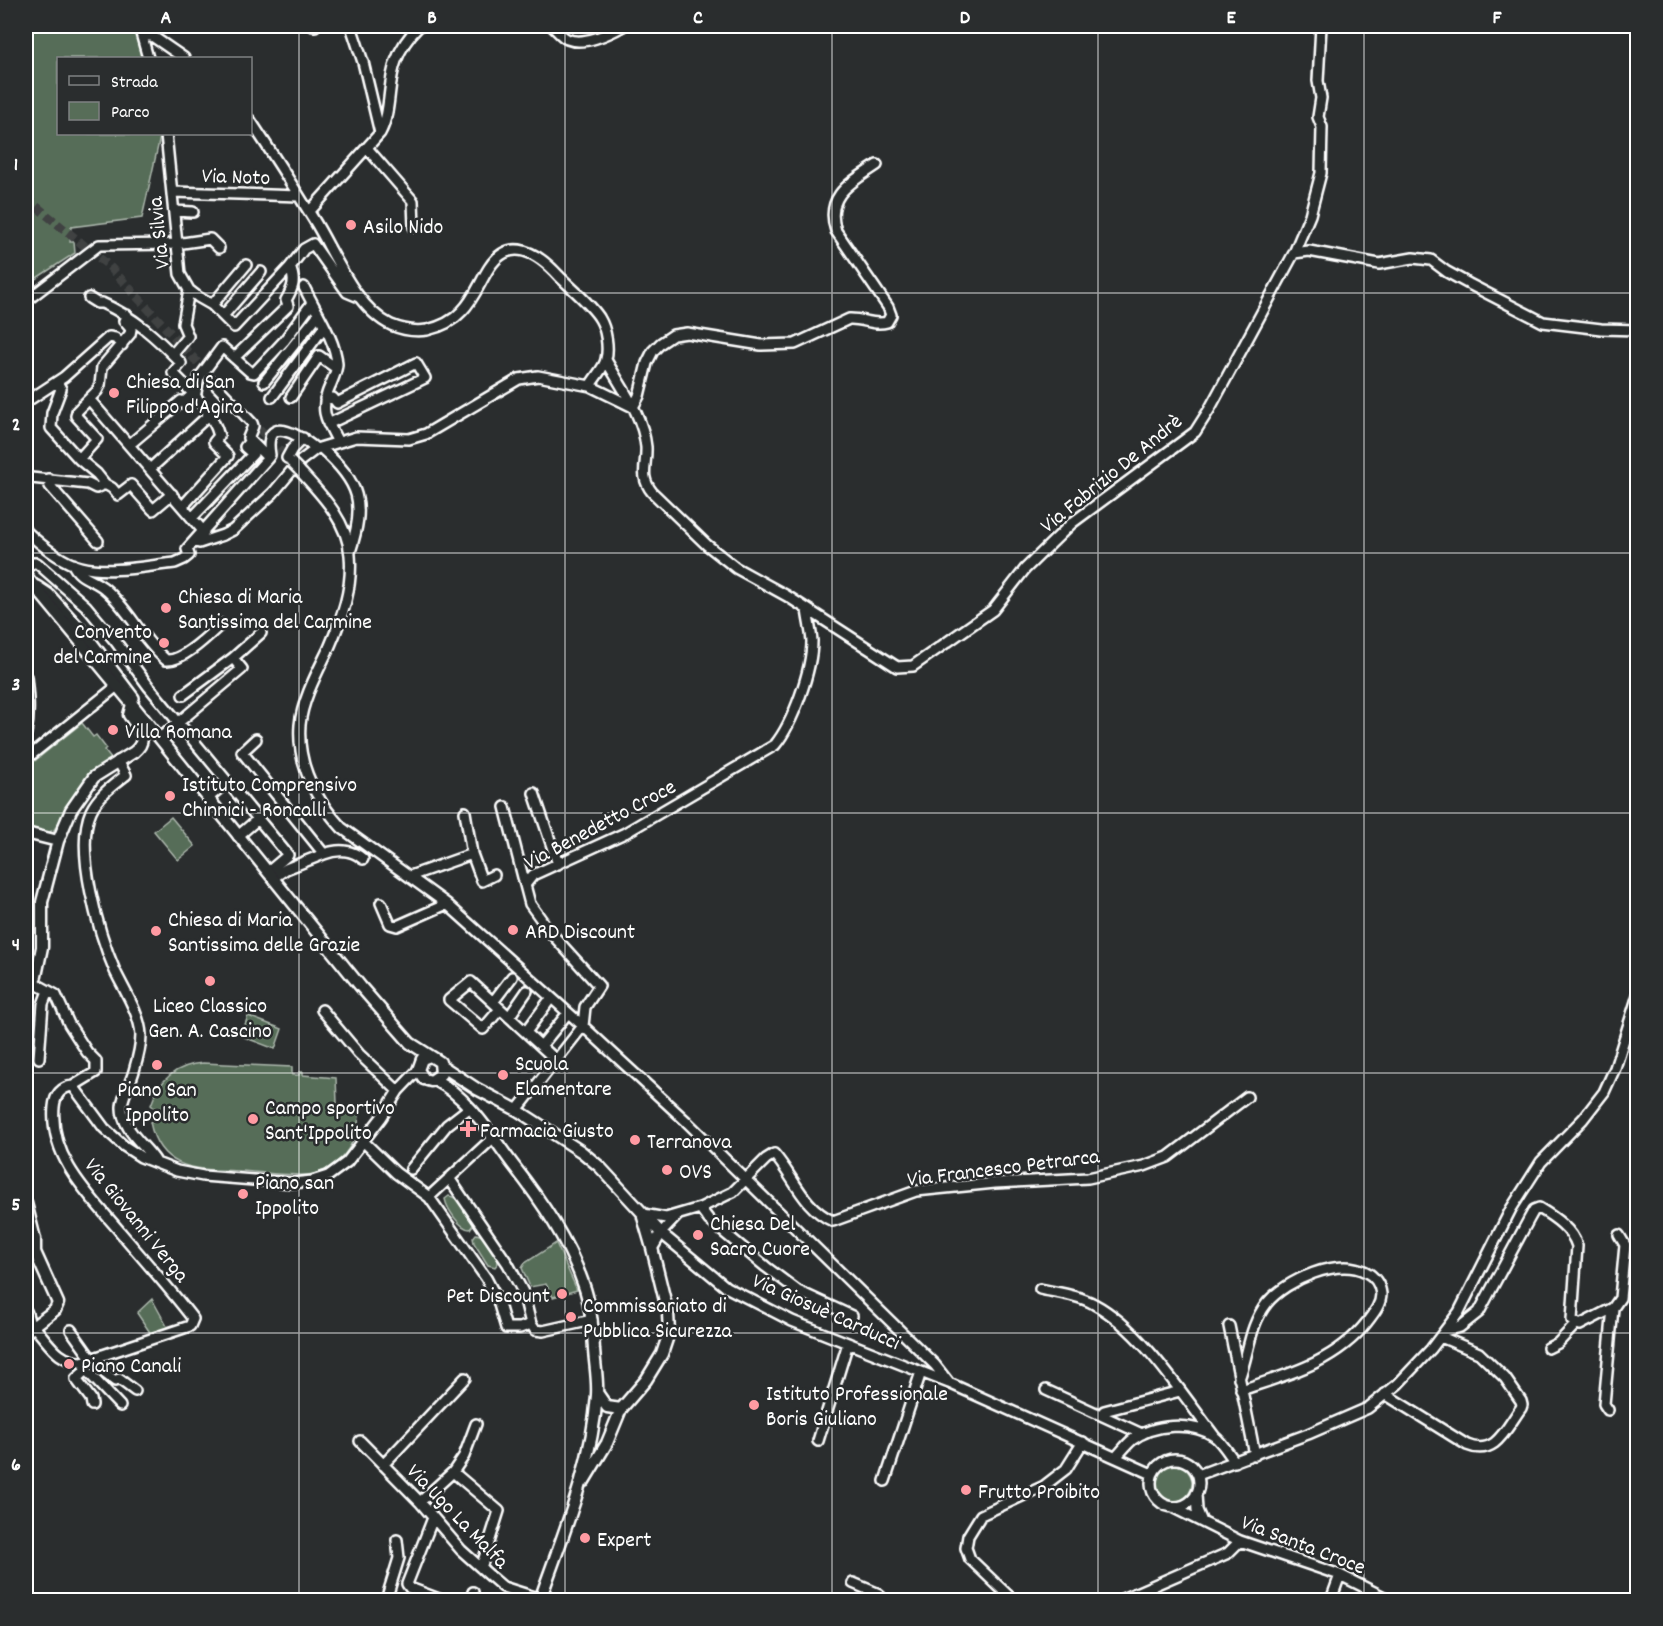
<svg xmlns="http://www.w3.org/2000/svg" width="1663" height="1626" viewBox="0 0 1663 1626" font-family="Dekko,sans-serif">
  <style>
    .green { fill: #576d58; stroke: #abb6ac; stroke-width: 1.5 }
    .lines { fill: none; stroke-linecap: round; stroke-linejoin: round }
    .minor-tunnel { stroke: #3f4243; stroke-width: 9; stroke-dasharray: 9 4.5; stroke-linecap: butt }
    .minor-casing { stroke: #fff; stroke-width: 14 }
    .major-casing { stroke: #fff; stroke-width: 15 }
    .minor { stroke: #2a2d2e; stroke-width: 9 }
    .major { stroke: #2a2d2e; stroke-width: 10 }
    .minor-bridge-casing { stroke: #fff; stroke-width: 14; stroke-linecap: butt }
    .minor-bridge { stroke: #2a2d2e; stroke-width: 9 }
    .grid { fill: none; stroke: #fff; stroke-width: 1.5; stroke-opacity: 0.55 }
    .poi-dot { fill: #ff9aa2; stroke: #2a2d2e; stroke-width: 2 }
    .labels { text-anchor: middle; stroke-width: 5; stroke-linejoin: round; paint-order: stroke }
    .street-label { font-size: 22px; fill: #fff; stroke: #2a2d2e }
    .poi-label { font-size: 22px; fill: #fff; stroke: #2a2d2e; text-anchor: start }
    .neatline { fill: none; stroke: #fff; stroke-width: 2 }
    .grid-label { font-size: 20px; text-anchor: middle; font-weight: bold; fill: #fff }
  </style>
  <rect width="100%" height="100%" fill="#2a2d2e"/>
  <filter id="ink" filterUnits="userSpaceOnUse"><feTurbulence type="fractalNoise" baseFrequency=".0167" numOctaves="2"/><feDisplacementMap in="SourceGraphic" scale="12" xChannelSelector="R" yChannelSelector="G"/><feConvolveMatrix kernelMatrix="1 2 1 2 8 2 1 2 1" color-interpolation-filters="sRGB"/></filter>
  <g filter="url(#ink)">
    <path class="green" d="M 26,26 L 134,26 L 142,58 L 58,58 L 58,134 L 159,134 L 160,137 L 142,218 L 71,227 L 70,242 L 74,242 L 75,253 L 26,285 Z
      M 82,723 L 93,737 L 96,735 L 106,748 L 104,750 L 112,760 L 91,772 L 54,830 L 47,833 L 26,828 L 26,768 Z
      M 171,817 L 195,846 L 178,860 L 154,831 Z
      M 248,1016 L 282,1029 L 275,1049 L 241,1036 Z
      M 203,1063 L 292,1067 L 292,1075 L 299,1075 L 299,1072 L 303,1072 L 303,1075 L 336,1078 L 337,1103 L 334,1104 C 339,1112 350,1112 359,1113 C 358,1144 339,1171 307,1175 C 285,1175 263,1173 242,1171 C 201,1169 160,1173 150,1122 L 157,1119 L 158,1111 L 151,1105 C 159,1080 176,1065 203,1063 Z
      M 449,1196 C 458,1196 471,1216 473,1225 L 470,1229 C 460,1229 447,1209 445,1199 Z
      M 476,1234 L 483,1236 L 497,1258 L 498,1263 L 495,1267 L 488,1265 L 474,1243 L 473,1238 Z
      M 556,1243 L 577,1290 L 553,1297 L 546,1284 L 530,1287 L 522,1268 L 525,1263 Z
      M 152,1299 L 168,1328 L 151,1334 L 137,1313 Z
      M1156 1483a18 18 0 1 1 36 0a18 18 0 1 1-36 0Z"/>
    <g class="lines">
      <path class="minor-tunnel" d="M 26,198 L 109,266 L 220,387
        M 250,419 L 281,452"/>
      <g class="minor-casing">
        <path id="minor" d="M 139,26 L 148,58
          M 313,26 L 315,26
          M 351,26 L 363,62 L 380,133
          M 552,26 C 557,30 561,36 567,39 C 583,46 609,34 623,26
          M 142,35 L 152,36 L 184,58
          M 250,120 C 272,153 293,186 314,220 C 334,252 355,308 391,325 C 403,330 414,332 427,330 C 440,327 453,321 462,311 C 474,299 480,282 489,268 C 510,235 538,253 559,276 C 570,287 593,306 600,319 C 606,329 609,348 606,359 C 605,367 594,378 590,386
          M 166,134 L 180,274 L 189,290 L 183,324 L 188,336 L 173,354
          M 367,148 L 413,201 L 414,227
          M 172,192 L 299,196
          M 174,211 L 193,212
          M 309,212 L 380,133 C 392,111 387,84 396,61 C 401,47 409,36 419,26
          M 1294,253 L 1309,251 L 1379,264 L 1413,258 L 1431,260 L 1447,272 L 1469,284 L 1543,322 L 1601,329 L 1638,330
          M 304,287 C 314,308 336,340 337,364 C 337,371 333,379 330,386 C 319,410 326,420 338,442
          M 189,290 L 198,297 L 212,305 L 234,327 L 290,267 L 304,249 L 313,244 L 347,292 L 359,297
          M 89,298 L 97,303 L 102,303 C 134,317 157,338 181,363 L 173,373 C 190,390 213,412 219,436 L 214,442 L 228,456 L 183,506
          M 26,301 L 99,245 L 176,244 L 210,239 L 219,248
          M 212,305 L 246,265
          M 223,316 L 261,272
          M 234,358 L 288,306 L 286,300 C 293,288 296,281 290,267
          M 606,360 C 621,387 643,415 646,447 C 647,465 639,476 652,492 L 707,545 L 736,568 L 787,596 L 897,667 L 913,666 L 993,610 L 1025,569 L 1072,523 L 1195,432 L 1209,410 L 1294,253 L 1310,215 L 1321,173 L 1322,127 L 1318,117 L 1321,98 L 1318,81 L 1321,26
          M 57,382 L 61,389 L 52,413 L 51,428 L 79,459 L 97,474 L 105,484
          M 213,382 L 252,423 L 253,426 L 248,438 L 268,458 L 270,455 C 263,412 299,435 316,449
          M 264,382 L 318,315
          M 195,397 L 199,378 L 222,347 L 250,372 L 254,373 L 284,341 L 312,303
          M 272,397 L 324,327
          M 291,397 L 319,356 L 336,368
          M 89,399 L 204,532
          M 325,399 L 333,398 L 337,403 L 416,363 L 425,378 L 328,424
          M 26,402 L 64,377 L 109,337 L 115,338 L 122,345
          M 633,407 L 639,396 L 647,363 L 653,351 L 661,343 L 673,335 L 687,333 L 761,345 L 795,344 L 849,319 C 862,318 874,326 887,322 L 891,315 L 888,307 L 836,231 C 824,195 852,182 877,165
          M 129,445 L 181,401 L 183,403 L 193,394
          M 322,449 C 360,483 366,503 350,552
          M 287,458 L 292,449 L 303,438
          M 79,459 L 97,439 L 76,416 L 77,411 L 97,391 L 100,385 L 102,367 L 130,334 L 131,329 L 124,321 L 127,315
          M 150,469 L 209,415
          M 299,470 C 321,494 347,520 350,555 C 353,588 342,618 329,648 C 318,671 302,700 300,725 C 297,765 316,800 342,828 L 447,904 L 583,1026 L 686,1121 L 935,1365 L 949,1383
          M 26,475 L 31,478 L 88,484 L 96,488 L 105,484 L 112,488 L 118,495 L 131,485 L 153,510 L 172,494
          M 49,479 L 50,486 L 98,541
          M 192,518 L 253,454 L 245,447 L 250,441
          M 26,531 C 41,545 61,562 81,567 C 111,574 145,566 175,563 L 184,559 L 189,555 L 187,549 L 268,458
          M 195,541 L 199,543 L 223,535 L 233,530 L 273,493 L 299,462 L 316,449 L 356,437 L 409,439 L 426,434 L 519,379 L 538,376 L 590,386 L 633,407
          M 73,564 C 79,579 94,579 105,589 C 129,609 142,640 166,660 C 182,662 209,635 221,624
          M 26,569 L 32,563 L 37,563 L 86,606 L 116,642 L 149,687 L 288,855 L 268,872
          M 37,586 L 49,594 L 88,637 L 134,698
          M 26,677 C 28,696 30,713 26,733
          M 183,695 L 233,658 L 261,633
          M 160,738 L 242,669 L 233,658
          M 256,739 L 242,752 L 324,854 L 286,869 L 273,878
          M 26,759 L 117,686
          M 118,761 L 126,775 C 113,785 98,796 91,811 C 74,849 99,934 115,971 C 124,990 140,1014 141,1035 C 141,1045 137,1061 134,1071 C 128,1092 114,1104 128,1127 C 135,1140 148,1149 156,1162
          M 534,793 L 558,864
          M 208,798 L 227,782
          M 505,807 L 525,885
          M 465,812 L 472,854 L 482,881 L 494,875
          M 238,836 L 258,819
          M 324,854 C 337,849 352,849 363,859
          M 410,876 L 472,854
          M 381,903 L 390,924 L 397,926 L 447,904
          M 33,980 L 38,985 L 56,995 L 69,1024 L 87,1052 L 96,1061 L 96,1072 L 73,1086
          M 493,1002 L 512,977
          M 500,1009 L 483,1029 L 449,1000 L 471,982 L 556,1060
          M 322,1010 L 359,1054 L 398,1091
          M 509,1017 L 527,991
          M 526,1032 L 551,998
          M 541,1046 L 568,1013
          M 39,1058 L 43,1004 L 48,991
          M 517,1110 L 583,1026 L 585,1007 L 599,986 L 551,933 L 530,904 L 525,885 L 533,875 L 625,833 L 775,745 C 793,723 812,670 812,641 C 811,630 808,619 807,609
          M 363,1141 L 396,1173 L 429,1197 L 486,1278 L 498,1301 L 506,1328 L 520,1328 L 531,1324 L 523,1292 L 508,1264 L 449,1178
          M 411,1169 L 447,1125 L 469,1108
          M 429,1197 L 493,1138
          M 700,1208 L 709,1220 L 766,1267 L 798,1291 L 852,1316
          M 643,1214 L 666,1218 L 700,1208 L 733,1192 L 766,1159 L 774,1154 C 794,1177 803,1208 833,1221 L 916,1191 L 995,1183 L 1088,1178 L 1144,1166 L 1168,1157 L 1247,1097
          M 677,1216 L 661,1233 L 726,1287 L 792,1321 L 949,1383 L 1152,1474
          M 1040,1289 C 1058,1293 1078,1295 1094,1304 C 1141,1329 1182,1394 1215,1437
          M 531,1324 L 535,1330 L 543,1331 L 592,1320
          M 1229,1326 L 1255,1455
          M 34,1327 C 49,1342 57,1362 82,1362 L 190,1326 L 193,1319 C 170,1289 146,1262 122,1234 C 92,1198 49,1159 54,1107 C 55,1095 61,1087 73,1086 L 104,1128 L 124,1146 L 141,1157 L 177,1171 L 203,1176 L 293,1183 L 312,1181 L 328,1176 L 347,1162 L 381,1118 L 398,1091 L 418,1070
          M 71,1330 L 98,1368 L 115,1381 L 119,1379 L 135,1391
          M 1447,1330 L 1460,1327 L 1479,1312 L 1529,1219 L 1534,1210 L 1539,1208 C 1554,1217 1572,1229 1577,1246 L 1572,1320 L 1580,1325 L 1613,1308
          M 1548,1348 L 1558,1343 L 1576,1324
          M 82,1362 L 86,1370 L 120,1406
          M 86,1370 L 76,1379 L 91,1399 L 92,1405
          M 1239,1379 C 1249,1353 1249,1326 1267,1303 C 1286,1280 1338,1257 1366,1272 C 1374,1276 1380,1284 1381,1294 C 1381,1305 1373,1314 1367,1322 C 1336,1362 1287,1375 1241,1390
          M 1046,1390 L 1142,1434
          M 1385,1394 L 1467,1445 C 1496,1457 1506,1428 1521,1408 L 1522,1405 L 1521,1401 L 1505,1378 L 1479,1353 L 1441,1337
          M 1608,1410 L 1604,1404 L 1613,1308 L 1620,1298 L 1625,1245 L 1619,1235
          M 1103,1416 L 1104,1411 L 1180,1391
          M 360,1441 L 420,1502 L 461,1550 L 489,1575 L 503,1587 L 541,1599
          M 818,1441 L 848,1343
          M 1116,1457 C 1121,1452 1126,1445 1132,1440 C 1153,1424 1192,1421 1214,1436 C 1222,1442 1229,1454 1235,1462
          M1151 1483a24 24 0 1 1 48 0a24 24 0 1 1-48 0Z
          M 383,1465 L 465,1378
          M 453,1472 L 499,1511 L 481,1568
          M 1198,1475 L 1308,1434 L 1368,1408 L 1398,1384 L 1431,1349 L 1459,1312 L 1511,1209 L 1541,1162 L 1583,1119 L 1604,1092 L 1615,1068 L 1638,995
          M 885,1481 L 921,1372
          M 1196,1494 L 1197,1510 L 1202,1522
          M 420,1502 L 453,1472 L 464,1456 L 476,1424
          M 1174,1508 L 1240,1541 L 1340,1575 L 1390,1600
          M 433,1518 L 407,1584 L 410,1588 L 439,1599
          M 853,1583 L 879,1594 L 881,1600
          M 386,1600 L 399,1558 L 397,1540
          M 471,1600 L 473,1592
          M 1013,1600 L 970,1559 L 966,1548 L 968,1536 L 981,1515 L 1044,1486 L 1066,1469 L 1083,1442
          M 1120,1600 L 1228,1553 L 1240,1541
          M 1331,1600 L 1340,1575"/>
      </g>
      <g class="major-casing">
        <path id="major" d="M 26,576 L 132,704 L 361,987 L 410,1043 L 440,1062 L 441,1074 L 431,1081 L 424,1079 L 418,1070 L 422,1059 L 430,1056
          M 26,833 L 58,841
          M 26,990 L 36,976 L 42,947 L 42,902 L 58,841 L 71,810 L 94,777 L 134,752 C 150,739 138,728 129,715 L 132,704
          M 442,1066 L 477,1089 L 517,1110 L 582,1152 L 600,1167 L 661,1233 L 652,1248 L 668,1313 L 669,1333 L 662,1354 L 646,1380 L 621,1409 L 607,1443 L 584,1481
          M 435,1080 C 469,1097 492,1137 514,1166 C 542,1202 568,1240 583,1283 C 591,1304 593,1327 594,1350 C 595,1365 598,1380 597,1395 C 592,1466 563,1534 540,1600
          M 26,1203 L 35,1239 L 35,1252 L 58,1303 L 55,1310 L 26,1332
          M 643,1217 L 652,1248
          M 26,1312 L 29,1323 L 34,1327
          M 598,1394 L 607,1407 L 621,1409"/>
      </g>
      <use href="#minor" class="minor"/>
      <use href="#major" class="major"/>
      <g class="minor-bridge-casing">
        <path id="minor-bridge" d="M 291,462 L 299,470"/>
      </g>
      <use href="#minor-bridge" class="minor-bridge"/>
    </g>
  </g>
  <path class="grid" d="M 299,26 L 299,1600M 565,26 L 565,1600M 832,26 L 832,1600M 1098,26 L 1098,1600M 1364,26 L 1364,1600M 26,293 L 1638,293M 26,553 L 1638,553M 26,813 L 1638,813M 26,1073 L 1638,1073M 26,1333 L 1638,1333"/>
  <g class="poi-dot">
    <circle cx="351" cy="225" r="6"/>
    <circle cx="114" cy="393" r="6"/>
    <circle cx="166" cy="608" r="6"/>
    <circle cx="164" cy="643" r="6"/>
    <circle cx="113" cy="730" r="6"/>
    <circle cx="170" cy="796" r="6"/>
    <circle cx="513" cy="930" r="6"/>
    <circle cx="156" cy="931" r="6"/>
    <circle cx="210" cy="981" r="6"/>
    <circle cx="157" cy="1065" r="6"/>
    <circle cx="503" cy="1075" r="6"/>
    <circle cx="253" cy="1119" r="6"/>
    <path d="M465 1120h6v6h6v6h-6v6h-6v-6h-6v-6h6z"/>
    <circle cx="635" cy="1140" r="6"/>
    <circle cx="667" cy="1170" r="6"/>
    <circle cx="243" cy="1194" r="6"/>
    <circle cx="698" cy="1235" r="6"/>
    <circle cx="562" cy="1294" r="6"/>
    <circle cx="571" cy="1317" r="6"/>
    <circle cx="69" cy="1364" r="6"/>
    <circle cx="754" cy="1405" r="6"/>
    <circle cx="966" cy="1490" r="6"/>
    <circle cx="585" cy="1538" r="6"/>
  </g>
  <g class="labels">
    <g class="street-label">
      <text transform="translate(236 175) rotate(2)" y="8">Via Noto</text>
      <text transform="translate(157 233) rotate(-96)" y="8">Via Silvia</text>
      <text transform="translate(1110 472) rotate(-39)" y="8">Via Fabrizio De Andrè</text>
      <text transform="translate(599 823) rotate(-28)" y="8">Via Benedetto Croce</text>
      <text transform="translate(1003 1166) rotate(-7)" y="8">Via Francesco Petrarca</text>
      <text transform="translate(138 1219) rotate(51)" y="8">Via Giovanni Verga</text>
      <text transform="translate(827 1310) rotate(24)" y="8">Via Giosuè Carducci</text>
      <text transform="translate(459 1515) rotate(46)" y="8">Via Ugo La Malfa</text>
      <text transform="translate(1304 1543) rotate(21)" y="8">Via Santa Croce</text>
    </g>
    <g class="poi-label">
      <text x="363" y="233">Asilo Nido</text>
      <text x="126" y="388">Chiesa di San<tspan x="126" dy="25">Filippo d'Agira</tspan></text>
      <text x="178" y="603">Chiesa di Maria<tspan x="178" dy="25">Santissima del Carmine</tspan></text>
      <text x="152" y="638" text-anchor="end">Convento<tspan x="152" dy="25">del Carmine</tspan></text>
      <text x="125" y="738">Villa Romana</text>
      <text x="182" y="791">Istituto Comprensivo<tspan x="182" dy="25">Chinnici - Roncalli</tspan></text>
      <text x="168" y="926">Chiesa di Maria<tspan x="168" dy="25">Santissima delle Grazie</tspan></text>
      <text x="525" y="938">ARD Discount</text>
      <text x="210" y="1012" text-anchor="middle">Liceo Classico<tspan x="210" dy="25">Gen. A. Cascino</tspan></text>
      <text x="515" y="1070">Scuola<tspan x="515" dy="25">Elamentare</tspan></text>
      <text x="157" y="1096" text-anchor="middle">Piano San<tspan x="157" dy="25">Ippolito</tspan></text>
      <text x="265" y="1114">Campo sportivo<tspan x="265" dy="25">Sant'Ippolito</tspan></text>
      <text x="480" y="1137">Farmacia Giusto</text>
      <text x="647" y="1148">Terranova</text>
      <text x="679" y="1178">OVS</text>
      <text x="255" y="1189">Piano san<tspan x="255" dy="25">Ippolito</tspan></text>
      <text x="710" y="1230">Chiesa Del<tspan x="710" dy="25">Sacro Cuore</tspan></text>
      <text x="550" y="1302" text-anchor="end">Pet Discount</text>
      <text x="583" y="1312">Commissariato di<tspan x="583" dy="25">Pubblica Sicurezza</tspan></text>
      <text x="81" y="1372">Piano Canali</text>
      <text x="766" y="1400">Istituto Professionale<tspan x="766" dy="25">Boris Giuliano</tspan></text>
      <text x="978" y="1498">Frutto Proibito</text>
      <text x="597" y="1546">Expert</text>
    </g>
  </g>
  <rect width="1663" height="1626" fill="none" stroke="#2a2d2e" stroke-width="66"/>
  <rect x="57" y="57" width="195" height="78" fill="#2a2d2e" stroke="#7f8182" stroke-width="1.5"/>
  <rect x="69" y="76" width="30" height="9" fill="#2a2d2e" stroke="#7f8182" stroke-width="1.5"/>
  <text x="111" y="87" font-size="18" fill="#ffffff">Strada</text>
  <rect x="69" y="102" width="30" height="18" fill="#576d58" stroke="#7f8182" stroke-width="1.5"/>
  <text x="111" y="117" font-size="18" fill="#ffffff">Parco</text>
  <rect x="33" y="33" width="1597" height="1560" class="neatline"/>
  <g class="grid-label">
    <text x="166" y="23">A</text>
    <text x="432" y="23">B</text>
    <text x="698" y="23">C</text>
    <text x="965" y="23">D</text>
    <text x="1231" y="23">E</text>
    <text x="1497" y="23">F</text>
    <text x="16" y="170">1</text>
    <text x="16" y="430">2</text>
    <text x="16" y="690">3</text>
    <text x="16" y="950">4</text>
    <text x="16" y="1210">5</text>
    <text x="16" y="1470">6</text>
  </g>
</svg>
